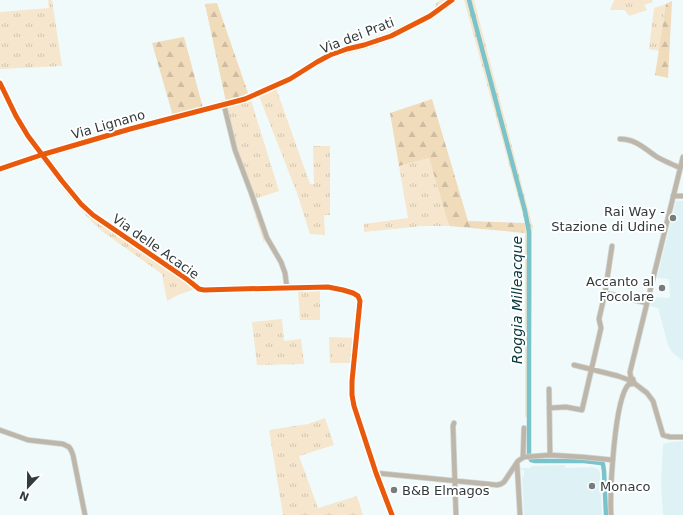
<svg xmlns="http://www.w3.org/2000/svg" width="683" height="515" viewBox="0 0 683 515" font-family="'DejaVu Sans',sans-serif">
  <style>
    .built { fill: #def2f5 }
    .grass { fill: url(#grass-tufts) }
    .forest { fill: url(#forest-firs) }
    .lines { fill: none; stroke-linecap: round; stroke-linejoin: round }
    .canal { stroke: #7ac3ca; stroke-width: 4.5 }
    .minor-casing { stroke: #cfd7d8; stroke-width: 6 }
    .minor { stroke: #beb6a9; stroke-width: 4.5 }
    .cycleway-casing { stroke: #fff; stroke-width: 8 }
    .cycleway { stroke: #e8590c; stroke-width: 5 }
    .poi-dot { fill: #757d7e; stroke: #fff; stroke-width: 1.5 }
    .labels { text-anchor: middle; stroke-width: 4; stroke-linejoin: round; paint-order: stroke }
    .street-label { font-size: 13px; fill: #323a3b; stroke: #fff }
    .poi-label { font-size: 13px; fill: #323a3b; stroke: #fff; text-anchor: end }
    .water-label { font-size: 14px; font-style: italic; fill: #04363a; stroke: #fff }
  </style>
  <defs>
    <pattern id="grass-tufts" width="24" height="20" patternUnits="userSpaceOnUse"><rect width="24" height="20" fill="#f5e6cd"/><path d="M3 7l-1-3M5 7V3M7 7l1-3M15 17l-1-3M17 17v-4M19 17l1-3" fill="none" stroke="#d2c6b1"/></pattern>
    <pattern id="forest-firs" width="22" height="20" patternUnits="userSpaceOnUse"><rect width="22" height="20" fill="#f0dbbb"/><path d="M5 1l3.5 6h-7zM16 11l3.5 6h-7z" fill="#cebda2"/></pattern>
  </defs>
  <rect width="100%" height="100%" fill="#f1fafb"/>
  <path class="built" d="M 676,201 L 683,201 L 683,361 L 672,352 L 668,345 L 658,308 L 650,306 L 652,297 L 670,298 L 669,279 L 657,278 Z
    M 683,441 L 683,515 L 663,515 L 661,483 L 663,444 L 670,442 Z
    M 565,465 L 565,468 L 593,467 L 598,469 L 600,472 L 602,515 L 524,515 L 522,477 L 524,476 L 524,471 L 520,469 L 520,468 L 531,468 L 531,466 Z"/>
  <path class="grass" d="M 48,0 L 52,0 L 62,66 L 0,69 L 0,12 L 49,8 Z
    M 441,0 L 456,0 C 431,16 405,30 378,43 L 378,46 L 343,55 L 343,52 C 334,55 325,59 317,64 C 303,73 291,82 276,88 L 310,184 L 314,184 L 313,146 L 330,146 L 330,215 L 324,215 L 325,235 L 310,234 L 297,193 L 259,96 L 251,100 L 279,191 L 255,199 L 266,234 L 264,243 L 231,140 L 224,112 L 222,110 L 219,109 L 75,147 L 73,150 L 51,156 L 50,158 C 64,179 79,199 97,215 L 94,218 L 192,287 L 192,290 L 178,295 L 167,301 L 162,274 L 103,232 L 92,222 L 71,199 L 40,159 L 0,172 L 0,167 L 34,154 L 35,153 L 36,150 L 12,114 L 0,89 L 0,80 L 15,111 L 19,115 L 24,126 L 41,150 L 47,151 L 220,104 L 221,100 L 225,100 L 226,102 L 244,98 L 292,77 L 349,46 L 349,44 L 370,39 L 391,31 L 412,21 L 435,9 L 436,3 Z
    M 464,0 L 474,0 L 533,228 L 532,232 L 532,289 L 530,417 L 525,417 L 525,223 Z
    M 614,0 L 652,0 L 653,2 L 644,5 L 647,10 L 629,16 L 625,10 L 610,10 Z
    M 666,4 L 659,51 L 649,49 L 654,8 Z
    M 429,158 L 449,226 L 423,226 L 364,232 L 364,224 L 408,218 L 399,166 Z
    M 298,291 L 320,291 L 320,320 L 300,320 Z
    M 282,319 L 284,341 L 301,339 L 304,364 L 257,365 L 252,322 Z
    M 329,337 L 354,338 L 351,363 L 330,363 Z
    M 325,418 L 334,445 L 299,456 L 318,508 L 357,496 L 363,515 L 283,515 L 269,430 L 308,424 Z"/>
  <path class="forest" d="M 672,1 L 668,78 L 655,75 L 666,4 Z
    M 217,3 L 249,96 L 226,102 L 205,4 Z
    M 184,37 L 203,108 L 173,116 L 152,43 Z
    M 432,99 L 468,221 L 525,223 L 525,233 L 449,226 L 429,158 L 399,166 L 390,113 Z"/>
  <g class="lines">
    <path class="canal" d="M 469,0 L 525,211 L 529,232 L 529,456 L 531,460 L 535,461 L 584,461 L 601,463 L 603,464 L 604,471 L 606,515"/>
    <g class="minor-casing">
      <path id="minor" d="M 224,105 L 235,150 L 252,195 L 267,238 L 281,262 L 285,273 L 287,288
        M 620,139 C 636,139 645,149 657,157 C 664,161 672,164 680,168
        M 41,155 L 81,204 L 93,215 L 188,280 L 199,289 L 204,290 L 238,289 L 328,287 L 343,290 L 353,293 L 358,296 L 360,301 L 352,381 L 352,395 L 354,406 L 376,473 L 392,515
        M 0,169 L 41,155 L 130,129 L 245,99 L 290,79 L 317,62 L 330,55 L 347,49 L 364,45 L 391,36 L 430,16 L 452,0
        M 673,196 L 683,196
        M 605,293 L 612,246
        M 574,365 L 618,376 L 629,380
        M 634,383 L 647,393 L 653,401 L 663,435 L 670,437 L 683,437
        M 549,389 L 550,455
        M 549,408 L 566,407 L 582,410 L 601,328 L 599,319 L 605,293 L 647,303
        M 454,423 L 453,426 L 456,515
        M 0,430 L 28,440 L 63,444 L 69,447 L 71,450 L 73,455 L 85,515
        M 523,457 L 524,428
        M 517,463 L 520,515
        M 376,473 L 497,485 L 501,484 L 504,482 L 518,461 L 524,457 L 550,455 L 582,457 L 613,460
        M 611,515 C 610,492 614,398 629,384 L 632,384 L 634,383 L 633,379 L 631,379 L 630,372 L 683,157"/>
    </g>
    <use href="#minor" class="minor"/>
    <g class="cycleway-casing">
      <path id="cycleway" d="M 0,83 L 16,116 L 28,136 L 62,181 L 81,204 L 93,215 L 188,280 L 199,289 L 204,290 L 238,289 L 328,287 L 343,290 L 353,293 L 358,296 L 360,301 L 352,381 L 352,395 L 354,406 L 376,473 L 392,515
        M 0,169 L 41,155 L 130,129 L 245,99 L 290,79 L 317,62 L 330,55 L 347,49 L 364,45 L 391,36 L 430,16 L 452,0"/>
    </g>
    <use href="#cycleway" class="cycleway"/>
  </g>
  <g class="poi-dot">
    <circle cx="673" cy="218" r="4"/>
    <circle cx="662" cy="288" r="4"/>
    <circle cx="592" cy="486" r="4"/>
    <circle cx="394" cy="490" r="4"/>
  </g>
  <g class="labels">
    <g class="street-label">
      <text transform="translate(357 35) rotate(-21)" y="5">Via dei Prati</text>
      <text transform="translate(108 124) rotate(-16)" y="5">Via Lignano</text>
      <text transform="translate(156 246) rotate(35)" y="5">Via delle Acacie</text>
    </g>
    <g class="poi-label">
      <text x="665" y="216">Rai Way -<tspan x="665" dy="15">Stazione di Udine</tspan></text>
      <text x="654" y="286">Accanto al<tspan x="654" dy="15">Focolare</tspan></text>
      <text x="600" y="491" text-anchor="start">Monaco</text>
      <text x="402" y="495" text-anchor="start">B&amp;B Elmagos</text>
    </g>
    <g class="water-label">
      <text transform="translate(517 300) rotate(-90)" y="5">Roggia Milleacque</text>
    </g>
  </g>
  <g transform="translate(28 487) rotate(202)" stroke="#ffffff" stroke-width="3" paint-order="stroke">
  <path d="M0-3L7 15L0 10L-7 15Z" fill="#323a3b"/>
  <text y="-6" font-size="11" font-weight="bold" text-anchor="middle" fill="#323a3b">N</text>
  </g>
</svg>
